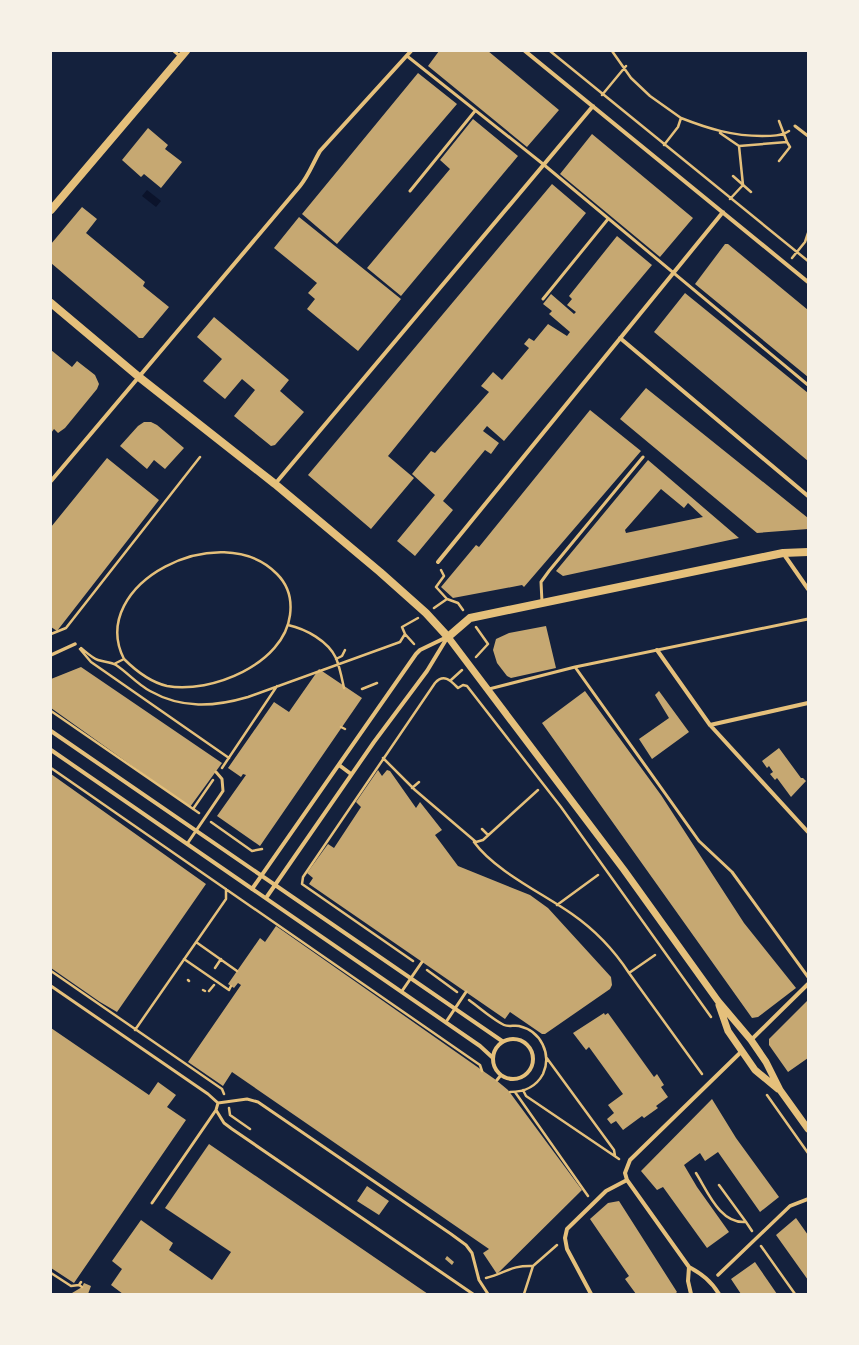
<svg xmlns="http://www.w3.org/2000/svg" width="859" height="1345" viewBox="0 0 859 1345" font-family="Helvetica,sans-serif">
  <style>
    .water { fill: #0b132b }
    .building { fill: #c6a872; fill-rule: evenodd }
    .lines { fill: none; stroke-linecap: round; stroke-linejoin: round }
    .path { stroke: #e5c07b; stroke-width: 2.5 }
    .service { stroke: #e5c07b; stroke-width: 3 }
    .pedestrian { stroke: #e5c07b; stroke-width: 3.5 }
    .minor { stroke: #e5c07b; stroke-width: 4 }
    .tertiary { stroke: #e5c07b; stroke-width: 7 }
    .secondary { stroke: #e5c07b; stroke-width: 8 }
  </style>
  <rect width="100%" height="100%" fill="#14213d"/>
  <path class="water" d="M 147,190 L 161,201 L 156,207 L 142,196 Z"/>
  <path class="building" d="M 439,51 L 488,51 L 559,110 L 527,147 L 428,66 Z
    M 418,73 L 457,104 L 337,244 L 302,214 Z
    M 473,119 L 518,156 L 401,296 L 367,268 L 450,169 L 440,160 Z
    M 148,128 L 168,145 L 165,149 L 182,162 L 161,188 L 144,174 L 141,177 L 122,160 Z
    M 592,134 L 693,218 L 660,257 L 560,174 Z
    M 552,184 L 586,213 L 388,456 L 414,478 L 371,529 L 308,475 Z
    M 82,207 L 97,219 L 86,233 L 145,282 L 143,286 L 169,307 L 143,338 L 139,338 L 136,335 L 51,263 L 51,244 Z
    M 299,217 L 401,299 L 358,351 L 307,309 L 315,299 L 308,293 L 317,283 L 274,248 Z
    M 617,236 L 652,265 L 504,441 L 487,426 L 483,431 L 499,443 L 491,454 L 485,450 L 443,501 L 453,510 L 415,556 L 397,541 L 435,495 L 412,474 L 431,451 L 435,453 L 489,392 L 481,386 L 493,372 L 502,380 L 529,348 L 524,344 L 529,338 L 534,341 L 548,324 L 567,336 L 570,332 L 549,314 L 552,311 L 543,304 L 551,294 L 574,314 L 576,312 L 567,305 L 572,299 L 569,296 Z
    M 725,244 L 728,244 L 808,310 L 808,377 L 695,284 Z
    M 685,293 L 808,393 L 808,461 L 654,332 Z
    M 214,317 L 289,380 L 280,391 L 304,412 L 275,445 L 271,446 L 234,416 L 255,390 L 242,379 L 225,399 L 203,381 L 222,359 L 197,337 Z
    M 51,350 L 72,367 L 77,361 L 95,375 L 99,384 L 97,389 L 65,428 L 58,433 L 54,429 L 51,433 Z
    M 646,388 L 808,518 L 808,529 L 757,533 L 620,419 Z
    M 590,410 L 641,451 L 524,587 L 522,585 L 453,598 L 441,587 L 476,545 L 479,547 Z
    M 144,422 L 151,422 L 157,425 L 184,448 L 165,469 L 154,460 L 147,469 L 120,446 L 138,426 Z
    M 107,458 L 159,500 L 57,631 L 51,627 L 51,527 Z
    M 648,460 L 739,538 L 563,576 L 556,571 ZM 661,489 L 684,508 L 688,503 L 703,517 L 626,533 L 625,530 Z
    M 546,626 L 556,668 L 511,678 L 507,676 L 497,663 L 493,650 L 496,639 L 509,633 Z
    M 81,667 L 222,763 L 190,807 L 51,708 L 51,679 Z
    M 319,669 L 362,698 L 260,846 L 217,816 L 246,775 L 243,774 L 241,777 L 228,768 L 274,702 L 289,712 Z
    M 585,691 L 661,795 L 744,923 L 796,988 L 758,1017 L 752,1018 L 542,723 Z
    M 659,691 L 689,732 L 652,759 L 639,739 L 669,718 L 655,695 Z
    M 779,748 L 801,778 L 803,778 L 806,781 L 791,797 L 777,778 L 775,780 L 770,774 L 773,772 L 769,766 L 767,768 L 762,761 Z
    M 378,770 L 382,776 L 387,770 L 390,771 L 416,808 L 420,802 L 442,830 L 435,835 L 458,866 L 530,895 L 548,908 L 611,977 L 612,985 L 610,989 L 545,1034 L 542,1034 L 510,1012 L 505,1019 L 309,884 L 313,878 L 307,873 L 328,844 L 334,848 L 361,807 L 356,802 Z
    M 51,774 L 206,884 L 117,1012 L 100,1002 L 51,968 Z
    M 276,926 L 496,1080 L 508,1090 L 582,1190 L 497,1274 L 483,1253 L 489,1249 L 232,1072 L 223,1086 L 188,1062 L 241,985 L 238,983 L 234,988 L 228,984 L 260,938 L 265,942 Z
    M 808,1000 L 808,1058 L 788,1072 L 769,1045 L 769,1039 Z
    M 604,1013 L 605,1015 L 608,1013 L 654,1077 L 657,1074 L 664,1085 L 661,1087 L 668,1097 L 656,1106 L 658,1108 L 644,1118 L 642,1116 L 623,1130 L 616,1121 L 611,1124 L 607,1119 L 614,1113 L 608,1105 L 623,1094 L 589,1047 L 586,1050 L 573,1033 Z
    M 51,1028 L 149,1095 L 158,1082 L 176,1095 L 167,1107 L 186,1120 L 74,1283 L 51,1268 Z
    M 712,1099 L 736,1138 L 779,1197 L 760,1212 L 718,1152 L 705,1161 L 700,1153 L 684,1165 L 697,1187 L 729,1232 L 707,1248 L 663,1187 L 657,1190 L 641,1171 Z
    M 209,1144 L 428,1294 L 123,1294 L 111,1285 L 122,1269 L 112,1261 L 141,1220 L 173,1243 L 169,1250 L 212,1280 L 231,1252 L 165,1208 Z
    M 367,1186 L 389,1201 L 379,1215 L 357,1201 Z
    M 619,1201 L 677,1292 L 675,1294 L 636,1294 L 625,1279 L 629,1276 L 590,1219 L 608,1203 Z
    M 796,1218 L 808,1235 L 808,1280 L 776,1235 Z
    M 447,1256 L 454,1262 L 452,1265 L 445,1259 Z
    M 755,1262 L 777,1294 L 741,1294 L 731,1279 Z
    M 84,1283 L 91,1286 L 88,1294 L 72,1293 L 82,1287 Z"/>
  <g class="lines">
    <path class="path" d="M 550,51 L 808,261
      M 612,51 L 631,78 L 650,96 L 681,118 L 678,127 L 664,145
      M 602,95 L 626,66
      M 681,118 C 709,129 733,136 762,136 C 771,136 782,136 789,131
      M 720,133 L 739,146 L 787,142 L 779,121
      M 779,161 L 790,147 L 787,142
      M 733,176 L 751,192
      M 730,199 L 743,185 L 739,146
      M 792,258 L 805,242 L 808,233
      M 441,570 L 444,576 L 436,587 L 447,599 L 458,603 L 463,610
      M 434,608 L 447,599
      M 288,625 C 306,629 328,641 336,658 C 340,668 342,679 344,688
      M 51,634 L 66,628 L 200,457
      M 405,634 L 414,644
      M 81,648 C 86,652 92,658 98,660 C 104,662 111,662 116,665 C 128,673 137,684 150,691 C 182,709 214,707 248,697 L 400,642 L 405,634 L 402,627 L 418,618
      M 80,649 L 91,662 L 229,758
      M 476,657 L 488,644 L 476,627
      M 336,659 L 342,656 L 345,650
      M 114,664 L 124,659 C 136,671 150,682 167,686 C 211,694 284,664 290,615 C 292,600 288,585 277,574 C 221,516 86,584 124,659
      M 451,680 L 462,670
      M 362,689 L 377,683
      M 51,711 L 199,813
      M 341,727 L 345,729
      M 383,758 L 415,790 L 476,842 L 483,840 L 538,790
      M 51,768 L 480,1065 L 482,1071
      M 222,768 L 277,686
      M 412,788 L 419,782
      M 193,809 L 213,780
      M 211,822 L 252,851 L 262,849
      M 482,829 L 488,835
      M 474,842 C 495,871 542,893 572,914 C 595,930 614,950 629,973 L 655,955
      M 557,905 L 598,875
      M 196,942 L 237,971
      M 184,959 L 229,990 L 231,986
      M 413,961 L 302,884 L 303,877 L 435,683 C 444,673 451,681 458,688 L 463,685 L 467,686 L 561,807 L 711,1017
      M 215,968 L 221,959
      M 427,970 L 457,992
      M 51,971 L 222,1089 L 224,1094
      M 629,973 L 702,1074
      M 188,980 L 189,981
      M 203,990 L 205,991
      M 209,991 L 214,985
      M 469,1000 C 480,1008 492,1019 504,1025 C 508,1027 515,1025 519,1026 C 541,1031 552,1054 543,1074 C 536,1087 524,1092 510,1092
      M 135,1030 L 226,899 L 226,889
      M 546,1057 L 614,1150 L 615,1156
      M 523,1090 L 526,1096 L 619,1159
      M 515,1092 L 588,1196
      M 767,1095 L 808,1153
      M 229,1108 L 230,1115 L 250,1129
      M 696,1173 C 708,1192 720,1224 746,1222 L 752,1231
      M 719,1185 L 746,1222
      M 761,1246 L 795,1294
      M 51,1273 L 71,1286 L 79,1285 L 81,1282
      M 486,1278 C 506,1273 511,1265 533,1266
      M 79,1285 L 82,1287
      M 524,1294 L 533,1266 L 557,1245"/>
    <path class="service" d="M 174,51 L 181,57
      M 407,56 L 543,164 L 808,385
      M 795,126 L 808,136
      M 410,191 L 475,111
      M 543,299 L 608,219
      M 542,602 L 541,582 L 549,571 L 643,457
      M 575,667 L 699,841 L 732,872 L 808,977
      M 489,689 L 575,667 L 808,619
      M 187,844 L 223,791 L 222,779 L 216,772
      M 51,986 L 208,1094 L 218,1103 L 216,1110 L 224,1123 L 232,1129 L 473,1294
      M 402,991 L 422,962
      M 446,1022 L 466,992
      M 497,1080 L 501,1075
      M 218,1103 L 247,1099 L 258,1102 L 451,1234 L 466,1245 L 472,1253 L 479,1280 L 488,1294
      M 152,1203 L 216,1110"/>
    <path class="pedestrian" d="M 51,655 L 75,644
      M 718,1275 L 790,1206 L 808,1199"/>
    <path class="minor" d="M 525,51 L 808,282
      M 620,338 L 808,496
      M 51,481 L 300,186 C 309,175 313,163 320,151 L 411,51
      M 275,484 L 593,106
      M 783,553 L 808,589
      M 438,562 L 723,212
      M 657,650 L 710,725 L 808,832
      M 710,725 L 808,703
      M 51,731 L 502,1041
      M 51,750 L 480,1046 L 493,1058
      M 339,765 L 351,774
      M 252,889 L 416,654 L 420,650 L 447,637
      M 266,898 L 374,742 L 427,671 L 447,638
      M493 1059a20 20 0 1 1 40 0a20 20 0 1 1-40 0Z
      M 751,1040 L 808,984
      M 689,1267 L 688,1281 L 691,1294
      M 591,1294 L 567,1249 L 565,1238 L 567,1229 L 606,1191 L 627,1180
      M 719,1294 C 711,1281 702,1274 689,1267 L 627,1180 L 625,1173 L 630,1160 L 742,1051"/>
    <path class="tertiary" d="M 448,637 L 624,870 L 718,1001 L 751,1040 L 766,1062 L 780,1090 L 808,1129
      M 719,1005 L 728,1031 L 755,1070 L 778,1089"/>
    <path class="secondary" d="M 51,210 L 186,51
      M 51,303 L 139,377 L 275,484 L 380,572 L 426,613 L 448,637 L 470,618 L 783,553 L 808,552"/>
  </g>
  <rect width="859" height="1345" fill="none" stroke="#f6f1e7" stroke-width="104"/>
</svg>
